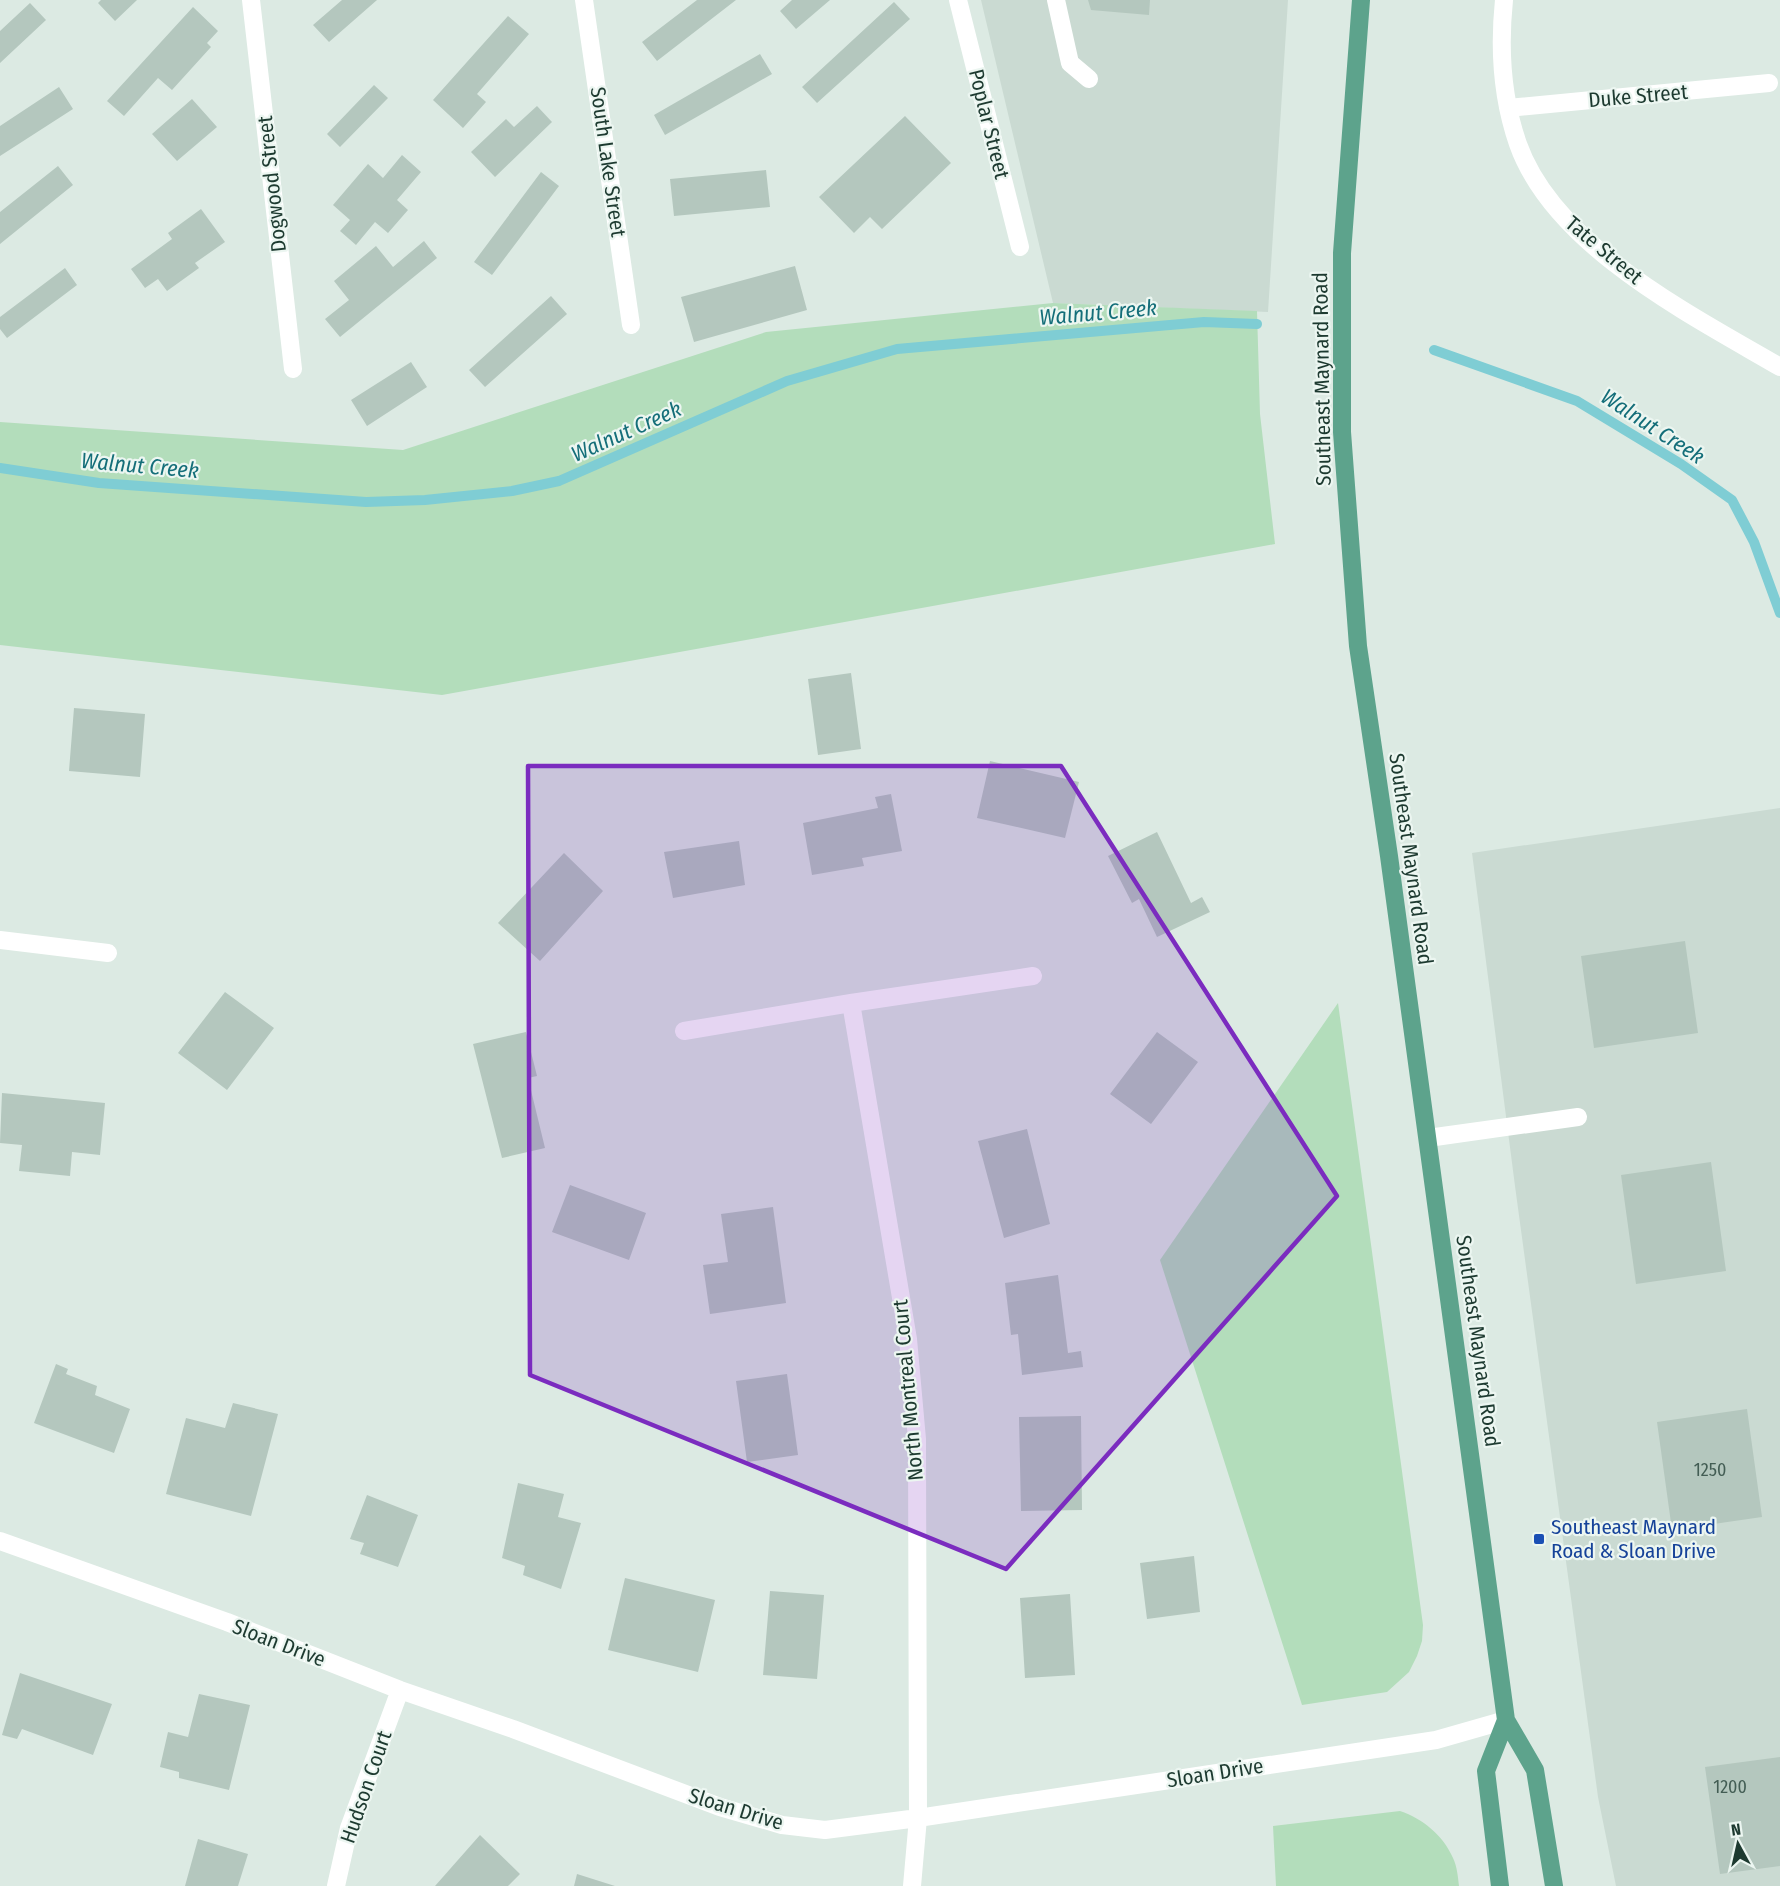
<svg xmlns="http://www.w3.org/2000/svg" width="1780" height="1886" viewBox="0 0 1780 1886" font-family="'Fira Sans Condensed',sans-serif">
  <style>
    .built { fill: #cadad2 }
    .green { fill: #b3ddbb }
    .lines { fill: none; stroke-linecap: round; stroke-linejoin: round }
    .stream { stroke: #7fcdd4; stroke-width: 10 }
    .building { fill: #b4c7be }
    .lane { stroke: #fff; stroke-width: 18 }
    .street { stroke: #fff; stroke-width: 18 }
    .primary { stroke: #5da38c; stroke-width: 18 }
    .marked { fill: #7b2cbf; fill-opacity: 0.2; stroke: #7b2cbf; stroke-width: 4.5; stroke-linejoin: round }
    .transit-dot { fill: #1a4fb4; stroke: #ecf6f1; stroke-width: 2 }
    .labels { text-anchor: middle; stroke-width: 4.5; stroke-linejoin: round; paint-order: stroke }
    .number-label { font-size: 18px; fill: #435d54 }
    .street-label { font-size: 21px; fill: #1d3a30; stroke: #ecf6f1 }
    .transit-label { font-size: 21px; fill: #164399; stroke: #ecf6f1; text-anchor: start }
    .water-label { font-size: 22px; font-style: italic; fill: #146e79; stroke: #ecf6f1 }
  </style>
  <rect width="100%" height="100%" fill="#dceae3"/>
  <path class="built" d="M 981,0 L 1288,0 L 1268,312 L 1053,303 Z
    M 1780,808 L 1780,1886 L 1616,1886 L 1598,1797 L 1515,1186 L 1472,853 Z"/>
  <path class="green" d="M 1053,303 L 1257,311 L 1260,414 L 1275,544 L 442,695 L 0,645 L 0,422 L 403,450 L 766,332 Z
    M 1338,1003 L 1423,1625 L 1422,1641 L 1417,1656 L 1409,1672 L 1387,1692 L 1302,1705 L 1160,1260 Z
    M 1400,1811 C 1423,1819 1443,1835 1453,1858 C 1457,1866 1458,1877 1459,1886 L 1276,1886 L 1273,1826 Z"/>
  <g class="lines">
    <path class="stream" d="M 1434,350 L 1577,401 L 1681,464 L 1732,500 L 1754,542 L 1780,613
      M 0,468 L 99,483 L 366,502 L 425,500 L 512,491 L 559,481 L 787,381 L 897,349 L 1204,322 L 1257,324"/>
  </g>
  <path class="building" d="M 101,0 L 137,0 L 115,21 L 98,3 Z
    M 342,0 L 377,0 L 329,42 L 313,25 Z
    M 697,0 L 736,0 L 657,61 L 642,42 Z
    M 792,0 L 830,0 L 796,29 L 780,11 Z
    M 1088,0 L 1150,0 L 1149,15 L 1091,10 Z
    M 894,2 L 910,19 L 817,103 L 802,87 Z
    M 30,3 L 46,20 L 0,63 L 0,31 Z
    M 193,7 L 218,31 L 207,43 L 211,47 L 172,90 L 158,78 L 124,116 L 107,101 Z
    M 508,16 L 529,34 L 477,94 L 486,102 L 463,128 L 433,100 Z
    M 760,54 L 772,74 L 665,135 L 654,115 Z
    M 374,85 L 388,98 L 340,147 L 327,134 Z
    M 59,87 L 73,109 L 0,156 L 0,126 Z
    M 192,99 L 217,127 L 177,161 L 152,134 Z
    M 537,106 L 552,122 L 495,177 L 471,152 L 506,119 L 514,127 Z
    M 905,116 L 951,163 L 882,229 L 870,217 L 854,233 L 819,197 Z
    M 402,155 L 421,172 L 397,200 L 408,210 L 388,233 L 375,222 L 356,245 L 340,231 L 350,220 L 333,205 L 368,164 L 383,178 Z
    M 58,166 L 73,185 L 0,244 L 0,212 Z
    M 766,170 L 770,207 L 674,216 L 670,179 Z
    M 541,172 L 559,186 L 492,275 L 474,262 Z
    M 201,209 L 225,242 L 195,263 L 199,268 L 167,291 L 158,279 L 145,288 L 131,269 L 172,239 L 168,233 Z
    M 424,241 L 437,258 L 340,337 L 325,319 L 349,300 L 334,281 L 376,246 L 393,267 Z
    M 795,266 L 807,310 L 694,342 L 681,297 Z
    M 65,268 L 77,285 L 7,338 L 0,329 L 0,317 Z
    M 551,296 L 567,314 L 485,387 L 469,370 Z
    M 411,362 L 427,387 L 367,426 L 351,400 Z
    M 851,673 L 861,749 L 818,755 L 808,679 Z
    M 74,708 L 145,714 L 140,777 L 69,771 Z
    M 990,761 L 1079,782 L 1065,838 L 977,818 Z
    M 891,794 L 902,851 L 862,858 L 864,866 L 812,875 L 803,823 L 878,808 L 875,797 Z
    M 1157,832 L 1191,903 L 1202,897 L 1210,912 L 1157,937 L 1139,899 L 1132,903 L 1108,856 Z
    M 739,841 L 745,885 L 673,898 L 664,852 Z
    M 564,853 L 603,891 L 540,961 L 498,923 Z
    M 1685,941 L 1698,1033 L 1594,1048 L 1581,956 Z
    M 225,992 L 274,1028 L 227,1090 L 178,1053 Z
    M 526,1032 L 537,1076 L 528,1078 L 545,1148 L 502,1158 L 473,1044 Z
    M 1157,1032 L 1198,1062 L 1151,1124 L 1110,1094 Z
    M 2,1093 L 105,1103 L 100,1155 L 72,1152 L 70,1176 L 19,1171 L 22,1145 L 0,1143 Z
    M 1027,1129 L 1050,1224 L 1004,1238 L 978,1141 Z
    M 1711,1162 L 1726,1271 L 1636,1284 L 1621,1175 Z
    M 570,1185 L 646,1213 L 629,1260 L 552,1232 Z
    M 773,1207 L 786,1303 L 710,1314 L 703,1265 L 728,1262 L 721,1214 Z
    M 1058,1275 L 1068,1353 L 1081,1351 L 1083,1367 L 1022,1375 L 1018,1334 L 1011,1335 L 1005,1283 Z
    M 56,1364 L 68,1369 L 66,1374 L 97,1386 L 95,1395 L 130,1409 L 114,1453 L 34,1423 Z
    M 787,1374 L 798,1455 L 747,1462 L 736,1381 Z
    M 233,1403 L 278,1414 L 251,1516 L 166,1494 L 186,1418 L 225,1428 Z
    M 1747,1409 L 1762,1517 L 1672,1530 L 1657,1422 Z
    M 1081,1416 L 1082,1510 L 1021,1511 L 1019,1417 Z
    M 518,1483 L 564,1494 L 558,1517 L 581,1523 L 561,1589 L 523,1575 L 525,1566 L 502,1558 Z
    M 367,1495 L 418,1515 L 398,1567 L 360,1554 L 364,1543 L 350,1539 Z
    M 1194,1556 L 1200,1612 L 1147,1619 L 1140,1563 Z
    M 625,1578 L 715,1600 L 698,1672 L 608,1650 Z
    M 770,1591 L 824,1595 L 817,1679 L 763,1675 Z
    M 1070,1594 L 1075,1675 L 1025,1678 L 1020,1598 Z
    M 20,1673 L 112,1704 L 93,1755 L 22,1729 L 17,1739 L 2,1735 Z
    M 199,1694 L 250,1705 L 229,1790 L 179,1778 L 179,1772 L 160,1767 L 168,1732 L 188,1737 Z
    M 1780,1757 L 1780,1866 L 1720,1874 L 1705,1767 Z
    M 480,1835 L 520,1874 L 508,1886 L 435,1886 Z
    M 198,1839 L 248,1854 L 238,1886 L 185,1886 Z
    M 577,1874 L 615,1886 L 574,1886 Z"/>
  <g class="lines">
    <path class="lane" d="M 1056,0 L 1070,63 L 1089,79
      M 1428,1138 L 1578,1117"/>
    <path class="street" d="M 251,0 L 293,369
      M 584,0 L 631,325
      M 958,0 L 1020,247
      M 1504,0 C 1499,48 1502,98 1518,144 C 1554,246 1691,315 1780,367
      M 1508,108 L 1769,83
      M 0,940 L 108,953
      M 851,1003 L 908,1339 L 917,1439 L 918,1818 L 912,1886
      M 684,1031 L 851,1003 L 1033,976
      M 0,1541 L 227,1622 L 400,1690 L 513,1729 L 720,1807 L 782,1825 L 825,1830 L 918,1818 L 1436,1740 L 1506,1720
      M 336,1886 L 349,1828 L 400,1690"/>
    <path class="primary" d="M 1361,0 L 1342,253 L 1342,432 L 1358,646 L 1389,856 L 1506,1720 L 1535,1770 L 1554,1886
      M 1500,1886 L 1486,1771 L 1506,1720"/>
  </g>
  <path class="marked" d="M 528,766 L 1061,766 L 1337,1196 L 1006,1569 L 530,1375 Z"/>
  <rect class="transit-dot" x="1533" y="1533" width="12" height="12" rx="3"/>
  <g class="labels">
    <g class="number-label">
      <text x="1710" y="1476">1250</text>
      <text x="1730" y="1793">1200</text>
    </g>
    <g class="street-label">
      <text transform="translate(1638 96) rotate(-5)" y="7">Duke Street</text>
      <text transform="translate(989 124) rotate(76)" y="7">Poplar Street</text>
      <text transform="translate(608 162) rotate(82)" y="7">South Lake Street</text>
      <text transform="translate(272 184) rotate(-96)" y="7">Dogwood Street</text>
      <text transform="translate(1604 250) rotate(40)" y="7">Tate Street</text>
      <text transform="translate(1322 379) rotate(-91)" y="7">Southeast Maynard Road</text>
      <text transform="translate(1411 859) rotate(82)" y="7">Southeast Maynard Road</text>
      <text transform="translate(1478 1341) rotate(82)" y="7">Southeast Maynard Road</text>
      <text transform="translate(908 1390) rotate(-95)" y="7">North Montreal Court</text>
      <text transform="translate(279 1643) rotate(21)" y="7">Sloan Drive</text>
      <text transform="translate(1215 1773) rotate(-9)" y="7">Sloan Drive</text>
      <text transform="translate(366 1787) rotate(-71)" y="7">Hudson Court</text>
      <text transform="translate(736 1809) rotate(17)" y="7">Sloan Drive</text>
    </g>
    <g class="transit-label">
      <text x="1551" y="1534">Southeast Maynard<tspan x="1551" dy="24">Road &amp; Sloan Drive</tspan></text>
    </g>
    <g class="water-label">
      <text transform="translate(1098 312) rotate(-5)" y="8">Walnut Creek</text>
      <text transform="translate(1653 426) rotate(33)" y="8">Walnut Creek</text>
      <text transform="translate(626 431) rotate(-24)" y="8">Walnut Creek</text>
      <text transform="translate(140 465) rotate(5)" y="8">Walnut Creek</text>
    </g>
  </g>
  <g transform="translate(1738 1844) rotate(352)" stroke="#ecf6f1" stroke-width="4.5" paint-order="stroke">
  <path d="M0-4.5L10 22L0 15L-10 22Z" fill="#1d3a30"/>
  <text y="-9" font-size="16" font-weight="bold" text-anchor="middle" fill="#1d3a30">N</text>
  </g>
</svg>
